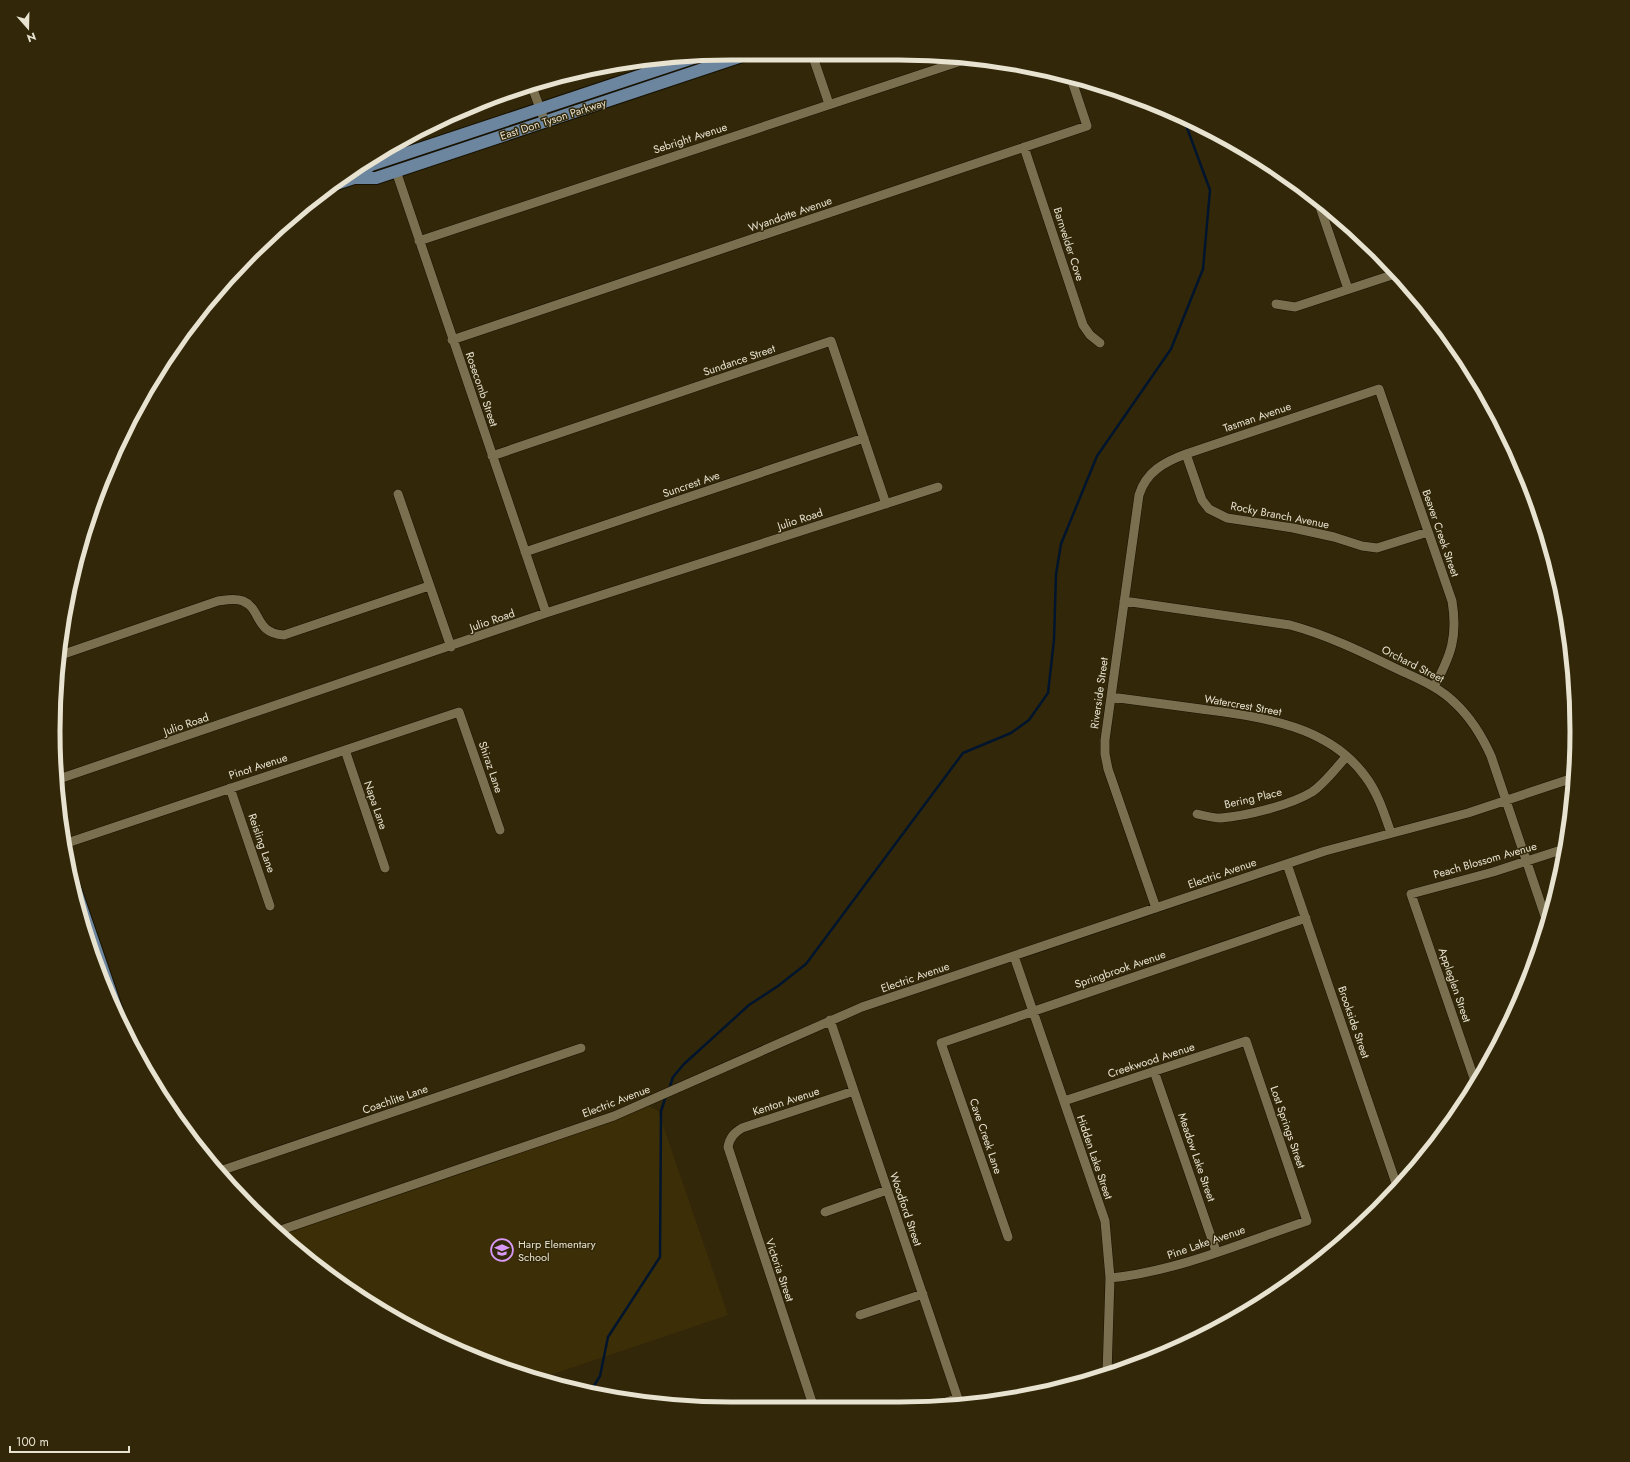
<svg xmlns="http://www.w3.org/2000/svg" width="1630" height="1462" viewBox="0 0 1630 1462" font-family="Jost,sans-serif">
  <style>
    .built { fill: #3c2f07 }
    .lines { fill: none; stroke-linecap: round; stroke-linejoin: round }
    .stream { stroke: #00152d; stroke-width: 2.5 }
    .minor-casing { stroke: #181100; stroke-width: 10 }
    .major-casing { stroke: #181100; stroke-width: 14 }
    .minor { stroke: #7a6f4f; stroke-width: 9 }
    .major { stroke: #6b869e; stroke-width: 12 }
    .labels { text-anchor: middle; stroke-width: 3; stroke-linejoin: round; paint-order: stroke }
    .street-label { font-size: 11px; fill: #e8e2d1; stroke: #322809 }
    .poi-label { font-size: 11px; fill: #e8e2d1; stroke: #322809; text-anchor: start }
    .rim { fill: none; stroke: #e8e2d1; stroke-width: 5 }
  </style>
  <rect width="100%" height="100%" fill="#322809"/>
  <path class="built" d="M 645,1104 L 658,1111 L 728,1315 L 538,1379 L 431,1339 L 318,1269 L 278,1231 Z"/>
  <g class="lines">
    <path class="stream" d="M 669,1089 L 673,1077 L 684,1064 L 749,1005 L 778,986 L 806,964 L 963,753 L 1011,733 L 1029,720 L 1048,693 L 1054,640 L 1056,574 L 1061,544 L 1097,456 L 1171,349 L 1203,269 L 1210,190 L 1183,117
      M 590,1392 L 600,1376 L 608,1337 L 660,1257 L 661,1111 L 666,1096"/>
    <g class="minor-casing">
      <path id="minor" d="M 812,54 L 829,104
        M 644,62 L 648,73
        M 531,84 L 545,122
        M 1024,147 L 1083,325 L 1090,335 L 1100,343
        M 396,171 L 546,613
        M 1318,201 L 1348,289
        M 419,241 L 970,58
        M 1276,304 L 1295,307 L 1395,274
        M 452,340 L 1087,126 L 1071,78
        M 1186,454 L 1202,500 L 1209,509 L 1227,518 L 1293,528 L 1334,537 L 1362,546 L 1377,548 L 1428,532
        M 492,456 L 831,341 L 886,504
        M 398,494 L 451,647
        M 525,552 L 864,438
        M 1124,601 L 1290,625 C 1327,635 1360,651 1395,668 C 1416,678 1438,686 1455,703 C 1471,718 1482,736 1491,756 L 1547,922
        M 61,655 L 218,601 C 226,600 235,598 243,601 C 262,609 254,633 284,635 L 429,586
        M 1111,697 C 1141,701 1171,705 1201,709 C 1259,717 1327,724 1365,776 C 1378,793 1384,813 1391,833
        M 345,750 L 385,868
        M 56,780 L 546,613 L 938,487
        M 230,788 L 270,906
        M 1197,814 C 1205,816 1213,818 1221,818 C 1246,816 1291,805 1312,792 C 1325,783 1335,769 1346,757
        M 64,844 L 459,712 L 500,830
        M 1287,864 L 1398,1189
        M 1156,908 L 1108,769 L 1105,754 L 1105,740 L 1139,495 C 1146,472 1164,462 1186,454 L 1379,389 L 1452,601 C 1458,637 1451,655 1434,687
        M 1014,956 L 1105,1221 L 1110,1278 L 1107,1374
        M 830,1020 L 960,1405
        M 1154,1071 L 1216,1251
        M 1476,1084 L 1411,894 L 1493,872 L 1564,849
        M 1064,1101 L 1246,1041 L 1307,1221 C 1245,1242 1175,1272 1110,1278
        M 217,1172 L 581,1048
        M 825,1212 L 887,1190
        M 278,1231 L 614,1116 L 862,1007 L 1325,851 L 1468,813 L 1573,778
        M 1008,1237 L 941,1043 L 1306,918
        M 860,1315 L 923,1294
        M 814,1408 L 728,1147 C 730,1137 734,1133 742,1128 L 854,1091
        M 930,1408 L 958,1398"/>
    </g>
    <g class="major-casing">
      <path id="major" d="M 354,178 L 376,178 L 751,53
        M 330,186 L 354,178 L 371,165 L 699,56
        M 69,871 L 126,1037"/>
    </g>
    <use href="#minor" class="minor"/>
    <use href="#major" class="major"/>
  </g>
  <defs>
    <g id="school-ring" transform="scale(1.15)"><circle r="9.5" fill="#322809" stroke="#d99af7" stroke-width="1.5"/><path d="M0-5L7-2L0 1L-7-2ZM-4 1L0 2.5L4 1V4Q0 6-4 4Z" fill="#d99af7"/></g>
  </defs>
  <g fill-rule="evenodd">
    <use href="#school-ring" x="502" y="1250"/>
  </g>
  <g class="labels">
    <g class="street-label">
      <text transform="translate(553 119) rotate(-18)" y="4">East Don Tyson Parkway</text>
      <text transform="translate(690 138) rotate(-18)" y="4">Sebright Avenue</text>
      <text transform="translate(790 214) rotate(-19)" y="4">Wyandotte Avenue</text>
      <text transform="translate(1069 244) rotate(72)" y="4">Barnvelder Cove</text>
      <text transform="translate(739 360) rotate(-19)" y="4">Sundance Street</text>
      <text transform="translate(482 389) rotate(71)" y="4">Rosecomb Street</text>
      <text transform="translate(1257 417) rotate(-19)" y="4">Tasman Avenue</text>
      <text transform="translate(691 484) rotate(-19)" y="4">Suncrest Ave</text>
      <text transform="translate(1280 515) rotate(11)" y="4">Rocky Branch Avenue</text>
      <text transform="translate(800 519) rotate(-18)" y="4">Julio Road</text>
      <text transform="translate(1441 533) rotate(71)" y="4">Beaver Creek Street</text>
      <text transform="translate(492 620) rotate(-19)" y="4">Julio Road</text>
      <text transform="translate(1413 664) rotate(27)" y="4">Orchard Street</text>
      <text transform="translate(1099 693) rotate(-82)" y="4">Riverside Street</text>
      <text transform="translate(1243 705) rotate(10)" y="4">Watercrest Street</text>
      <text transform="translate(186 724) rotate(-19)" y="4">Julio Road</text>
      <text transform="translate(258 766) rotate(-18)" y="4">Pinot Avenue</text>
      <text transform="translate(491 767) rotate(71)" y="4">Shiraz Lane</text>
      <text transform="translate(1253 798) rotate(-13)" y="4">Bering Place</text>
      <text transform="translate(376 805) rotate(71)" y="4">Napa Lane</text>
      <text transform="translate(262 843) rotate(71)" y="4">Reisling Lane</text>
      <text transform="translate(1485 860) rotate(-16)" y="4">Peach Blossom Avenue</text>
      <text transform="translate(1222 873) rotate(-19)" y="4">Electric Avenue</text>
      <text transform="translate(1120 969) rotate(-19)" y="4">Springbrook Avenue</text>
      <text transform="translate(915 977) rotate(-19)" y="4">Electric Avenue</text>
      <text transform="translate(1455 985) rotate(71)" y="4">Appleglen Street</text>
      <text transform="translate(1354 1022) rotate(71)" y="4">Brookside Street</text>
      <text transform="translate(1151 1060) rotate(-18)" y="4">Creekwood Avenue</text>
      <text transform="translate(395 1099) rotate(-19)" y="4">Coachlite Lane</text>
      <text transform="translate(616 1101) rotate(-21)" y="4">Electric Avenue</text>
      <text transform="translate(786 1101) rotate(-18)" y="4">Kenton Avenue</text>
      <text transform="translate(1288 1127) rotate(71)" y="4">Lost Springs Street</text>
      <text transform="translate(986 1136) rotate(71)" y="4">Cave Creek Lane</text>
      <text transform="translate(1095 1157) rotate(71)" y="4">Hidden Lake Street</text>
      <text transform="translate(1197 1157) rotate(71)" y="4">Meadow Lake Street</text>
      <text transform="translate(906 1209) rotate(71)" y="4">Woodford Street</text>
      <text transform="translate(1206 1242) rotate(-19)" y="4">Pine Lake Avenue</text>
      <text transform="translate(780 1270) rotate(71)" y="4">Victoria Street</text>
    </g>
    <g class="poi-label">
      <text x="518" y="1248">Harp Elementary<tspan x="518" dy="13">School</tspan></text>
    </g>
  </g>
  <path d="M0 0H1630V1462H0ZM731 60H899A671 671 0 0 1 1570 731V731A671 671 0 0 1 899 1402H731A671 671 0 0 1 60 731V731A671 671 0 0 1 731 60Z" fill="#322809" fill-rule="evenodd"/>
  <path class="rim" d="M731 60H899A671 671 0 0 1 1570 731V731A671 671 0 0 1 899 1402H731A671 671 0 0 1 60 731V731A671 671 0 0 1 731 60Z"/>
  <g transform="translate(28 28) rotate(160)" stroke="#322809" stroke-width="3" paint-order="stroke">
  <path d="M0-3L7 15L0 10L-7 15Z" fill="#e8e2d1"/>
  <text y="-6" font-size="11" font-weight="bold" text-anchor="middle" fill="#e8e2d1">N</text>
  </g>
  <path d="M10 1446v6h119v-6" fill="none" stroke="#e8e2d1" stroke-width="2"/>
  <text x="16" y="1446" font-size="12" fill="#e8e2d1" stroke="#322809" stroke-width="3" paint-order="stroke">100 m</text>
</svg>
